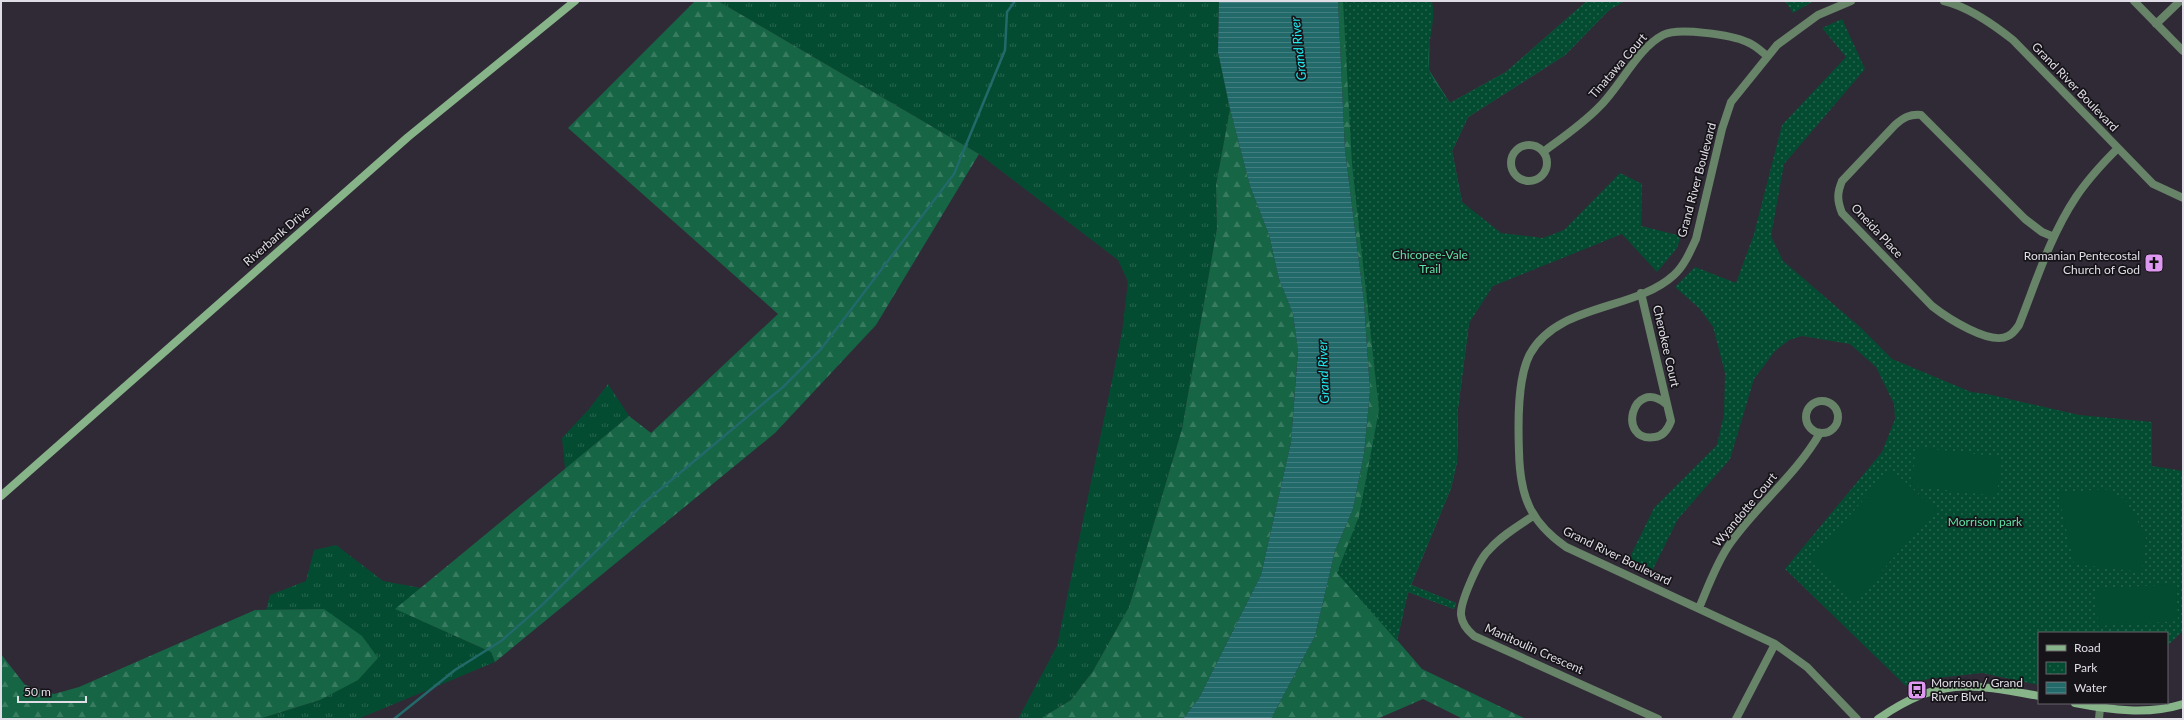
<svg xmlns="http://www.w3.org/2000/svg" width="2184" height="720" viewBox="0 0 2184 720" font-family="Lato,sans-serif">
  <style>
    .grass { fill: url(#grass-tufts) }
    .forest { fill: url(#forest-firs) }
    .park { fill: url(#park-dots) }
    .pitch { fill: #044c31 }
    .water { fill: url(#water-rules) }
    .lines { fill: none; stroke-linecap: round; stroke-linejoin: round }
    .stream { stroke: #22696a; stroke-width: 2.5 }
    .street { stroke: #678368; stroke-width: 8 }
    .secondary { stroke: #87b489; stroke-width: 8 }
    .labels { text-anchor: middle; stroke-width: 3.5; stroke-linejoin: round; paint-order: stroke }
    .street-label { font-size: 12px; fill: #e1dde6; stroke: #161419 }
    .park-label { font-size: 12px; fill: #60e2a6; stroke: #161419 }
    .poi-label { font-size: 12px; fill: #e1dde6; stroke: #161419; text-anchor: end }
    .water-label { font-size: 13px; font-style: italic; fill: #1deff2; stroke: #161419 }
  </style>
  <defs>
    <pattern id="grass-tufts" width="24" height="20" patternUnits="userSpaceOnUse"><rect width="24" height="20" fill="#044c31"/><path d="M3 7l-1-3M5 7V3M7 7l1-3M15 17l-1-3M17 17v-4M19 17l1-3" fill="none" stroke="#28654f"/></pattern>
    <pattern id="forest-firs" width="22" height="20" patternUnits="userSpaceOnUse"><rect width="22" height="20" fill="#166545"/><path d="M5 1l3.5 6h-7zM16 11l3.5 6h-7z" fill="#387b60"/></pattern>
    <pattern id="park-dots" width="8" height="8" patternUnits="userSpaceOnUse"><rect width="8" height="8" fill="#044c31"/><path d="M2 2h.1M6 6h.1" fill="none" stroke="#28654f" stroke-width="1.8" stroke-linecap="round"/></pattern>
    <pattern id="water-rules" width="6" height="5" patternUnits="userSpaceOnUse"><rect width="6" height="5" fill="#22696a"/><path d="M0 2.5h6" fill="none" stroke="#427e7f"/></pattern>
  </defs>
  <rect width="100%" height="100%" fill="#302a36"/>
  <path class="grass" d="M 718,1 L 1219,1 L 1218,52 L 1230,109 L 1216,185 L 1217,228 L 1182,429 L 1129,607 L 1093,671 L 1071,700 L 1040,719 L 1018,719 L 1057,646 L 1122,332 L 1128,282 L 1118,260 L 979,154 Z
    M 608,384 L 629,416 L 565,469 L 562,438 L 589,409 Z
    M 336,545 L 383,581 L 421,588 L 396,609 L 491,652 L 495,662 L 358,719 L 259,719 L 320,700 L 324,609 L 266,610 L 270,595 L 306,581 L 314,550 Z"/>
  <path class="forest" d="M 695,1 L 718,1 L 979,154 L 876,325 L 775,433 L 495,662 L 491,652 L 395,609 L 629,416 L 651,433 L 778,314 L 568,128 Z
    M 1338,1 L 1430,1 L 1429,70 L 1450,103 L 1506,72 L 1587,1 L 1625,1 L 1610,9 L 1565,55 L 1468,117 L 1452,151 L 1462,202 L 1469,323 L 1458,408 L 1457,462 L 1451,488 L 1411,585 L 1456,603 L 1454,609 L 1408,592 L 1397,640 L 1422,669 L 1526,719 L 1463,719 L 1423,699 L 1377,719 L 1271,719 L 1315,636 L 1335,551 L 1353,509 L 1364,454 L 1370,391 L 1364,302 L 1345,150 Z
    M 1230,109 L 1250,186 L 1269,235 L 1279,279 L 1293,314 L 1298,350 L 1291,442 L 1261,575 L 1199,698 L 1183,719 L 1040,719 L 1071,700 L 1093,671 L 1129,607 L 1182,429 L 1217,228 L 1216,185 Z
    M 324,609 L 362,636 L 378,658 L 358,680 L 320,700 L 259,719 L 1,719 L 1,654 L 25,685 L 54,694 L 79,687 L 255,610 Z"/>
  <path class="park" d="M 1343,1 L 1432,1 C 1437,23 1425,46 1429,69 C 1430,77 1445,95 1450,103 L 1506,72 L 1587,1 L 1625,1 L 1610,9 L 1565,55 L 1468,117 L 1452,151 L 1462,202 L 1501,233 L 1543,238 L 1564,230 L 1620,173 L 1642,184 L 1641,226 L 1681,236 L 1677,248 L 1657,272 L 1622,234 L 1493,286 L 1469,323 L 1458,408 L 1457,462 L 1451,488 L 1411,585 L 1456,603 L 1454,609 L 1408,592 L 1397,641 L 1337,573 L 1359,516 L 1379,410 L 1352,164 Z
    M 1785,1 L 1812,1 L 1812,2 L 1793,13 Z
    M 1842,19 L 1865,69 L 1784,164 L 1771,236 L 1783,261 L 1861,328 L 1892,359 L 1971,392 L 1987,394 L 2079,415 L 2152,422 L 2152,466 L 2183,471 L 2183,631 L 2167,646 L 2167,633 L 2039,633 L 2039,685 L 1982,673 L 1928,679 L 1906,686 L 1785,569 L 1882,452 L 1895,419 L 1894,404 L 1876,367 L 1850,344 L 1802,336 L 1789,340 L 1775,351 L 1754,379 L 1730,459 L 1678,519 L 1650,575 L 1626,565 L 1654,508 L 1717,445 L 1724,414 L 1725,373 L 1713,327 L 1700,309 L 1675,287 L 1695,267 L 1736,283 L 1754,234 L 1782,125 L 1846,57 L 1822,28 Z"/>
  <path class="pitch" d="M 1916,447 L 2001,457 L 1997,496 L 1912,486 Z
    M 1891,469 L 1936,510 L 1855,601 L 1810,560 Z
    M 2105,489 L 2125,499 L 2146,536 L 2142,572 L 2074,564 L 2058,493 Z
    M 2176,584 L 2178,621 L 2098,626 L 2096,589 Z"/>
  <path class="water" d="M 1219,1 L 1338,1 L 1345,150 L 1364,302 L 1370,391 L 1364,454 L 1353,509 L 1335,551 L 1315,636 L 1271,719 L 1183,719 L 1199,698 L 1261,575 L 1291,442 L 1298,351 L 1293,314 L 1279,279 L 1269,235 L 1250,186 L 1230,109 L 1218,52 Z"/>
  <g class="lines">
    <path class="stream" d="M 394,719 L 455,670 L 501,641 L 541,606 L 645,502 L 783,387 L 821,349 L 954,174 L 1005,50 L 1007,12 L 1015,1"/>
    <path class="street" d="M 1851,1 L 1818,15 L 1777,45 L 1731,102 L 1722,129 L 1696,239 C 1690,252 1684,266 1674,275 C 1635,311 1558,303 1530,354 C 1517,378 1518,425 1519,452 C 1520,496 1530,522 1566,547 L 1775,644 L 1807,667 L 1857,719
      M 1944,1 C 1969,7 1993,24 2013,40 L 2153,184 L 2183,198
      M 2134,1 L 2183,51
      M 2156,24 L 2180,1
      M1511 163a18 18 0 1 1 36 0a18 18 0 1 1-36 0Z
      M 1543,152 C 1562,138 1584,123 1600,106 C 1621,85 1638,48 1663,35 C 1678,27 1732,35 1747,42 C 1755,45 1761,51 1767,56
      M 2054,237 L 2042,232 L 2025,219 L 1921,115 C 1910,114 1904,117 1895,125 L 1842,181 C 1837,193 1837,200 1842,213 L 1932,306 C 1946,317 1990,346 2008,336 C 2013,334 2016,329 2019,325 C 2036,282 2050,236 2076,197 C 2088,179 2102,164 2117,149
      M 1641,293 L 1671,421 C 1668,429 1664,436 1655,437 C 1616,443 1632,376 1666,404
      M1806 417a16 16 0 1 1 32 0a16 16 0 1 1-32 0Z
      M 1533,516 C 1518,526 1501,536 1489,550 C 1479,559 1460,602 1461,615 C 1462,624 1467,630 1474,636 L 1658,719
      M 1699,608 C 1708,587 1716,564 1729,545 C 1757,505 1796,475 1820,433
      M 1736,719 L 1775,644
      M 2099,719 L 2100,708"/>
    <path class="secondary" d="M 1,496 L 408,137 L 575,1
      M 2075,703 C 2111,710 2148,715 2183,704
      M 1878,719 C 1939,677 1970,683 2039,696"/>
  </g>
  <defs>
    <g id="church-square" transform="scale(1)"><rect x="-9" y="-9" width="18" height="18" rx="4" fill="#de98f2" stroke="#161419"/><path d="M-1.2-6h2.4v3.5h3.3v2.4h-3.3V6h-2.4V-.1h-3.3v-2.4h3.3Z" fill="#111"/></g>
    <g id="bus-square" transform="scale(1)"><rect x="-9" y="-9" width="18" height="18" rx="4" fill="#de98f2" stroke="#161419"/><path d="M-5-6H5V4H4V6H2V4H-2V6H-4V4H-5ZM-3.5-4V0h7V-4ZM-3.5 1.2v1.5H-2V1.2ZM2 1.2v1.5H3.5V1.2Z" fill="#111"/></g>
  </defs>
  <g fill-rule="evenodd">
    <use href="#church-square" x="2154" y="263"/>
    <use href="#bus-square" x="1917" y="690"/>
  </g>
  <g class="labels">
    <g class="street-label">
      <text transform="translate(1618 66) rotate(-49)" y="4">Tinatawa Court</text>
      <text transform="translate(2075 87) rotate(46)" y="4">Grand River Boulevard</text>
      <text transform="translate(1697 180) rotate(-75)" y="4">Grand River Boulevard</text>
      <text transform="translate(1877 231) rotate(47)" y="4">Oneida Place</text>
      <text transform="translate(277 236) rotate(-41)" y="4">Riverbank Drive</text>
      <text transform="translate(1666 346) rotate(77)" y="4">Cherokee Court</text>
      <text transform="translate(1745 510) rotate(-50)" y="4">Wyandotte Court</text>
      <text transform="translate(1617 556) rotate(26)" y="4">Grand River Boulevard</text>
      <text transform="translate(1534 649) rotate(24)" y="4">Manitoulin Crescent</text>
    </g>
    <g class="park-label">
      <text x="1430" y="259">Chicopee-Vale<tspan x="1430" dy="14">Trail</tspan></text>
      <text x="1985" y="526">Morrison park</text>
    </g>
    <g class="poi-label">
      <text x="2140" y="260">Romanian Pentecostal<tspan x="2140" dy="14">Church of God</tspan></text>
      <text x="1931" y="687" text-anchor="start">Morrison / Grand<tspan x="1931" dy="14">River Blvd.</tspan></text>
    </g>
    <g class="water-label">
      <text transform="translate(1298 49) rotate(-96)" y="5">Grand River</text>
      <text transform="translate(1323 372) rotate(-92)" y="5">Grand River</text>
    </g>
  </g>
  <rect width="2184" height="720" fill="none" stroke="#e1dde6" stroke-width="4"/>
  <rect x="2038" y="632" width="130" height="72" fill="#161419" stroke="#67646b"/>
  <rect x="2046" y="645" width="20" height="6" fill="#87b489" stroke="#67646b"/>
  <text x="2074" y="652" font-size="12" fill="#e1dde6">Road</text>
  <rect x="2046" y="662" width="20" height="12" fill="url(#park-dots)" stroke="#67646b"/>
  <text x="2074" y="672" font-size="12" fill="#e1dde6">Park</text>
  <rect x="2046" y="682" width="20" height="12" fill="url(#water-rules)" stroke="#67646b"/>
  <text x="2074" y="692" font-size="12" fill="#e1dde6">Water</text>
  <path d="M18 696v6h68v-6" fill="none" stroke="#e1dde6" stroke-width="2"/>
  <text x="24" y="696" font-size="12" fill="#e1dde6" stroke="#161419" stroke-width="3" paint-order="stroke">50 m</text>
</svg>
